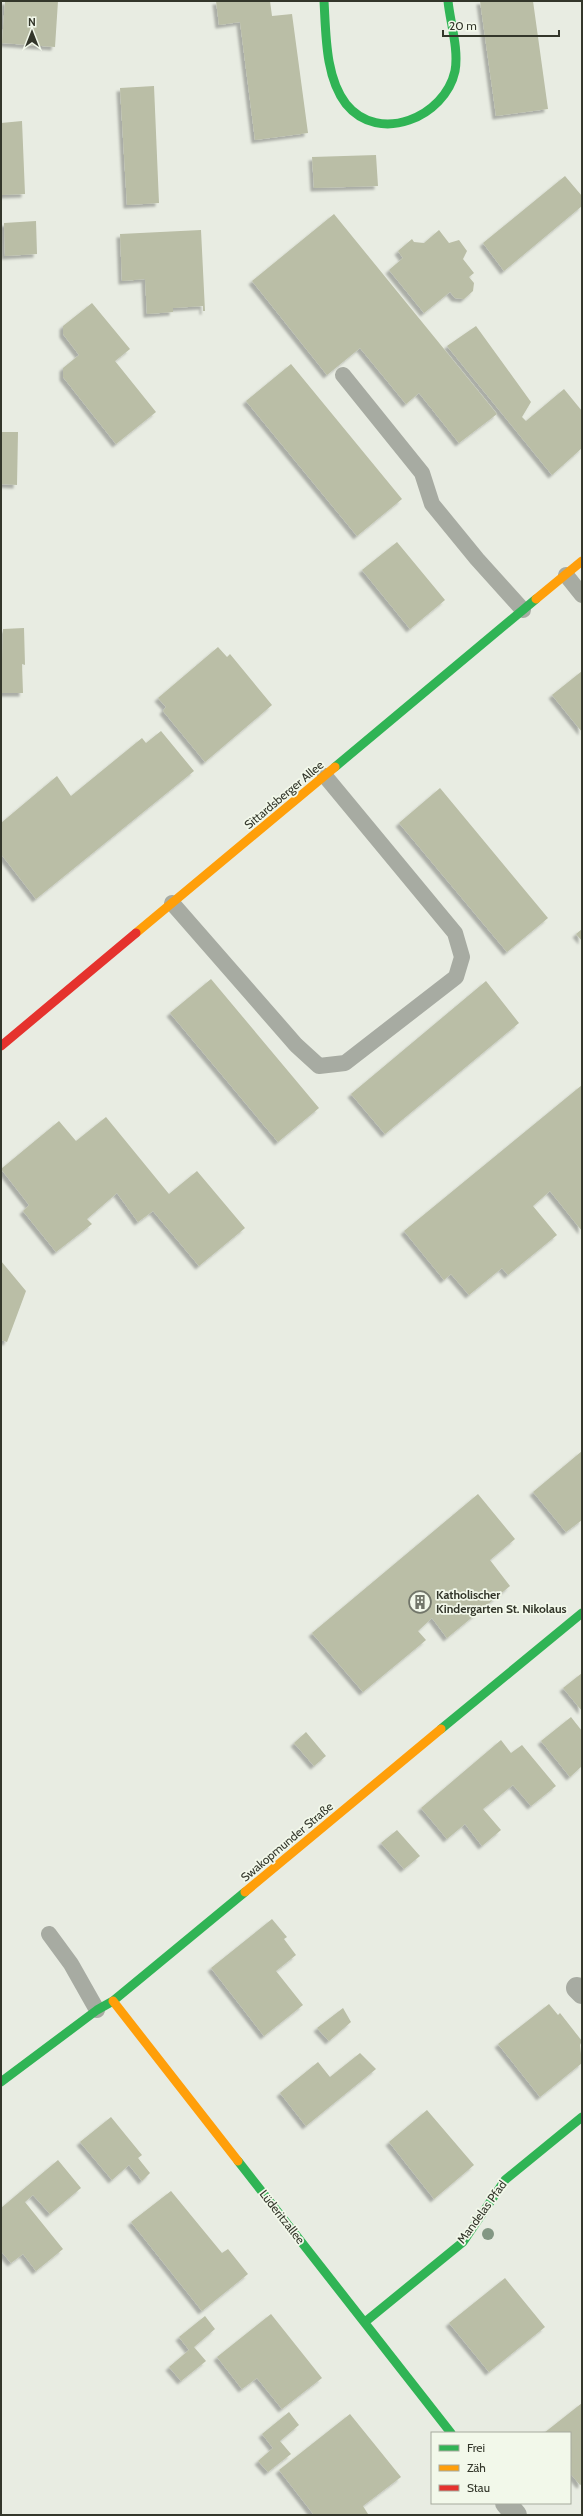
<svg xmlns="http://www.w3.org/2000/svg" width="583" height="2516" viewBox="0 0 583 2516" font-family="Cabin,sans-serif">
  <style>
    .building { fill: #babea6; filter: url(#shadow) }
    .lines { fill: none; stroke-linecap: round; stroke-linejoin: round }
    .lane { stroke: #a7aba2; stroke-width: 16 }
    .street { stroke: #a7aba2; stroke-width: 22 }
    .fast { stroke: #30b455; stroke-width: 9 }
    .slow { stroke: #ff9f0a; stroke-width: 9 }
    .jam { stroke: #e5322d; stroke-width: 9 }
    .tree { fill: #839784 }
    .labels { text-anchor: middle; stroke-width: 3.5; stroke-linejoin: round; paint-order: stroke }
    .street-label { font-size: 12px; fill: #33362a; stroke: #f2f8ea }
    .poi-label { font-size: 12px; font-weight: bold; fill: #33362a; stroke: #f2f8ea; text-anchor: start }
  </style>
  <defs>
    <filter id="shadow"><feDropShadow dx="-3.5" dy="3.5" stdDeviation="1" flood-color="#0004"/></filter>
  </defs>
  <rect width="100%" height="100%" fill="#e8ece2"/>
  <path class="building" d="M 5,1 L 58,1 L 55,47 L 2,43 Z
    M 216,1 L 270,1 L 272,16 L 292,14 L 308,133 L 255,140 L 240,22 L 219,25 Z
    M 480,1 L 533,1 L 548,109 L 496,116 Z
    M 154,86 L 159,203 L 127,205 L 120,88 Z
    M 22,121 L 25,194 L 1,195 L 1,123 Z
    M 376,155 L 378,186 L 314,188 L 312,157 Z
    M 565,176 L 582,196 L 582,206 L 504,271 L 483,243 Z
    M 334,214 L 497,414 L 459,443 L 419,393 L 406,404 L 360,348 L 327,375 L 252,281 Z
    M 36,221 L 37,254 L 5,256 L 4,223 Z
    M 201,230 L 205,311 L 203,311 L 203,306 L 173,308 L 173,312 L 147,314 L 145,279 L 122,281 L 120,234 Z
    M 439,230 L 449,243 L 459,240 L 467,251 L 463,259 L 474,273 L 469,277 L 474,283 L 473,291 L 464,299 L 455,298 L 450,292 L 424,313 L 389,270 L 403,258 L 398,251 L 412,239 L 414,242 L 424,243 Z
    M 92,303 L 130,349 L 115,361 L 156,412 L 116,444 L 63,377 L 63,368 L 79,355 L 63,334 L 63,326 Z
    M 476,326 L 531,402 L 522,417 L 526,421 L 564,389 L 582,411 L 582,448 L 552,475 L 447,346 Z
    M 291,364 L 402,499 L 357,536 L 246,401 Z
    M 1,432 L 18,432 L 17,485 L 1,484 Z
    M 397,542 L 445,600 L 410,629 L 362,570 Z
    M 24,628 L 25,665 L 22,664 L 23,693 L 1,693 L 3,629 Z
    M 218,647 L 227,657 L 230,654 L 272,705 L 205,762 L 163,711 L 166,707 L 158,698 Z
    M 582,671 L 582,732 L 552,695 Z
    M 161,731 L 194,771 L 36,899 L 1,854 L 1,823 L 57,776 L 71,796 L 142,738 L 146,743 Z
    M 440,788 L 548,918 L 507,952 L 399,823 Z
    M 582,929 L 582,941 L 576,934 Z
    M 211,979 L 319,1108 L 278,1142 L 170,1013 Z
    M 486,981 L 519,1023 L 385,1134 L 351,1094 Z
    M 582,1085 L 582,1231 L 550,1191 L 533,1206 L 557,1235 L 508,1275 L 502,1268 L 469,1295 L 451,1274 L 444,1280 L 404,1231 Z
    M 106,1117 L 169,1194 L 197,1171 L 245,1228 L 199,1266 L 153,1211 L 138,1222 L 117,1193 L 87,1219 L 92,1224 L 56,1252 L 23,1211 L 29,1205 L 1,1169 L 59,1121 L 76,1141 Z
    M 1,1261 L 26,1291 L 7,1342 L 1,1340 Z
    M 582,1451 L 582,1520 L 566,1532 L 533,1492 Z
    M 478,1494 L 515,1539 L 490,1560 L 510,1586 L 447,1638 L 432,1618 L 418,1631 L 426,1640 L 363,1692 L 312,1633 Z
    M 582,1673 L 582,1711 L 563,1688 Z
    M 571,1717 L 582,1731 L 582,1766 L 570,1777 L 541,1741 Z
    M 306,1732 L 326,1756 L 314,1766 L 294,1743 Z
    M 501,1740 L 511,1753 L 522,1745 L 556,1786 L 531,1806 L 513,1785 L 483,1809 L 501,1830 L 482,1846 L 465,1824 L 447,1839 L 421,1808 Z
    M 397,1830 L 420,1856 L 404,1869 L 381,1843 Z
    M 272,1919 L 287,1937 L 284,1939 L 296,1955 L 276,1971 L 303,2005 L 264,2036 L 211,1968 Z
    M 549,2004 L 558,2015 L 560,2013 L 582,2041 L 580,2045 L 582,2063 L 540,2097 L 498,2044 Z
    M 343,2008 L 351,2022 L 329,2041 L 317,2028 Z
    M 360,2053 L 376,2069 L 306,2126 L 280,2093 L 318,2062 L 330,2077 Z
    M 427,2110 L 474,2165 L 434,2199 L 389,2142 Z
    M 111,2117 L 142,2155 L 138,2158 L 150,2173 L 142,2181 L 129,2165 L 112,2180 L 80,2142 Z
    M 58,2160 L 81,2188 L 50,2214 L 33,2195 L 25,2202 L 63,2249 L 36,2271 L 23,2254 L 11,2263 L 1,2251 L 1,2208 Z
    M 171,2191 L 222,2253 L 228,2249 L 248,2274 L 202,2311 L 131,2222 Z
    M 505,2278 L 545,2327 L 489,2372 L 449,2323 Z
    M 271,2314 L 322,2378 L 282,2409 L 257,2378 L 242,2389 L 217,2357 Z
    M 205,2316 L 215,2329 L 194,2347 L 206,2361 L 181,2381 L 169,2367 L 189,2350 L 179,2337 Z
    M 582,2403 L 582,2484 L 580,2485 L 570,2473 L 570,2433 L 544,2433 Z
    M 289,2412 L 299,2425 L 280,2441 L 291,2454 L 268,2472 L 258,2461 L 273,2448 L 262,2434 Z
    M 350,2414 L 401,2477 L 363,2506 L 368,2514 L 367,2515 L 314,2515 L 279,2470 Z"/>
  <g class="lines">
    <path class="lane" d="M 343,375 L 422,473 L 432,504 L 477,559 L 523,610
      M 566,575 L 582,595
      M 172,903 L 296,1045 L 319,1066 L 345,1063 L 456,977 L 462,957 L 455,933 L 325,776
      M 49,1934 L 71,1964 L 97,2010"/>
    <path class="street" d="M 577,1988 L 582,1993
      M 506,2503 L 516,2515"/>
    <path class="fast" d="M 324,1 C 326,33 325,77 346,104 C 379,145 445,117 455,71 C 459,49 450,22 448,1
      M 335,767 L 536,599
      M 441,1729 L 582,1613
      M 1,2082 L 97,2010 L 113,2001 L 245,1892
      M 238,2161 L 451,2433
      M 365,2322 L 463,2242 L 505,2180 L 582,2117"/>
    <path class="slow" d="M 536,599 L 582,561
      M 136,933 L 335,767
      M 245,1892 L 441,1729
      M 113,2001 L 238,2161"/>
    <path class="jam" d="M 1,1046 L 136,933"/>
  </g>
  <circle class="tree" cx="488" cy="2234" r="6"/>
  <defs>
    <g id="building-ring" transform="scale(1.15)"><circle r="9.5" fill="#f2f8ea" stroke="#72766a" stroke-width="1.5"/><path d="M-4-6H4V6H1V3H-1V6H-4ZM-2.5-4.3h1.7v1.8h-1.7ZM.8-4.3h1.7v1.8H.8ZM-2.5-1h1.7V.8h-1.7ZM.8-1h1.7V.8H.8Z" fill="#72766a"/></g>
  </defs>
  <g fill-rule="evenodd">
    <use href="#building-ring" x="420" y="1602"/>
  </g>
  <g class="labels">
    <g class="street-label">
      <text transform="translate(284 795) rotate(-40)" y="4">Sittardsberger Allee</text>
      <text transform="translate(287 1842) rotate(-40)" y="4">Swakopmunder Straße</text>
      <text transform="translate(482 2212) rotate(-54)" y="4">Mandelas Pfad</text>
      <text transform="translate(282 2217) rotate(52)" y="4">Lüderitzallee</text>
    </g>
    <g class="poi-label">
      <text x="436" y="1599">Katholischer<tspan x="436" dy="14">Kindergarten St. Nikolaus</tspan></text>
    </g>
  </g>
  <rect width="583" height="2516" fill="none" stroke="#33362a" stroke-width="4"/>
  <rect x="431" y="2432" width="140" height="72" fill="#f2f8ea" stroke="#a6aa9d"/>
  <rect x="439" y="2445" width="20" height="6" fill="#30b455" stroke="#a6aa9d"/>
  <text x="467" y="2452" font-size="12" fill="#33362a">Frei</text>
  <rect x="439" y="2465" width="20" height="6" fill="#ff9f0a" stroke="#a6aa9d"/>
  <text x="467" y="2472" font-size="12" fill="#33362a">Zäh</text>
  <rect x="439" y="2485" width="20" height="6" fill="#e5322d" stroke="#a6aa9d"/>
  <text x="467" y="2492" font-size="12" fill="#33362a">Stau</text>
  <g transform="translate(32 32)" stroke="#f2f8ea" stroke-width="3" paint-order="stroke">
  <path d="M0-3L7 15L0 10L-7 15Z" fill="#33362a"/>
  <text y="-6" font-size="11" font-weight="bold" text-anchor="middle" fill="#33362a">N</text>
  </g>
  <path d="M443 30v6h116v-6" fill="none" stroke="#33362a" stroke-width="2"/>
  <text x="449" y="30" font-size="12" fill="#33362a" stroke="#f2f8ea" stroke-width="3" paint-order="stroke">20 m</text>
</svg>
